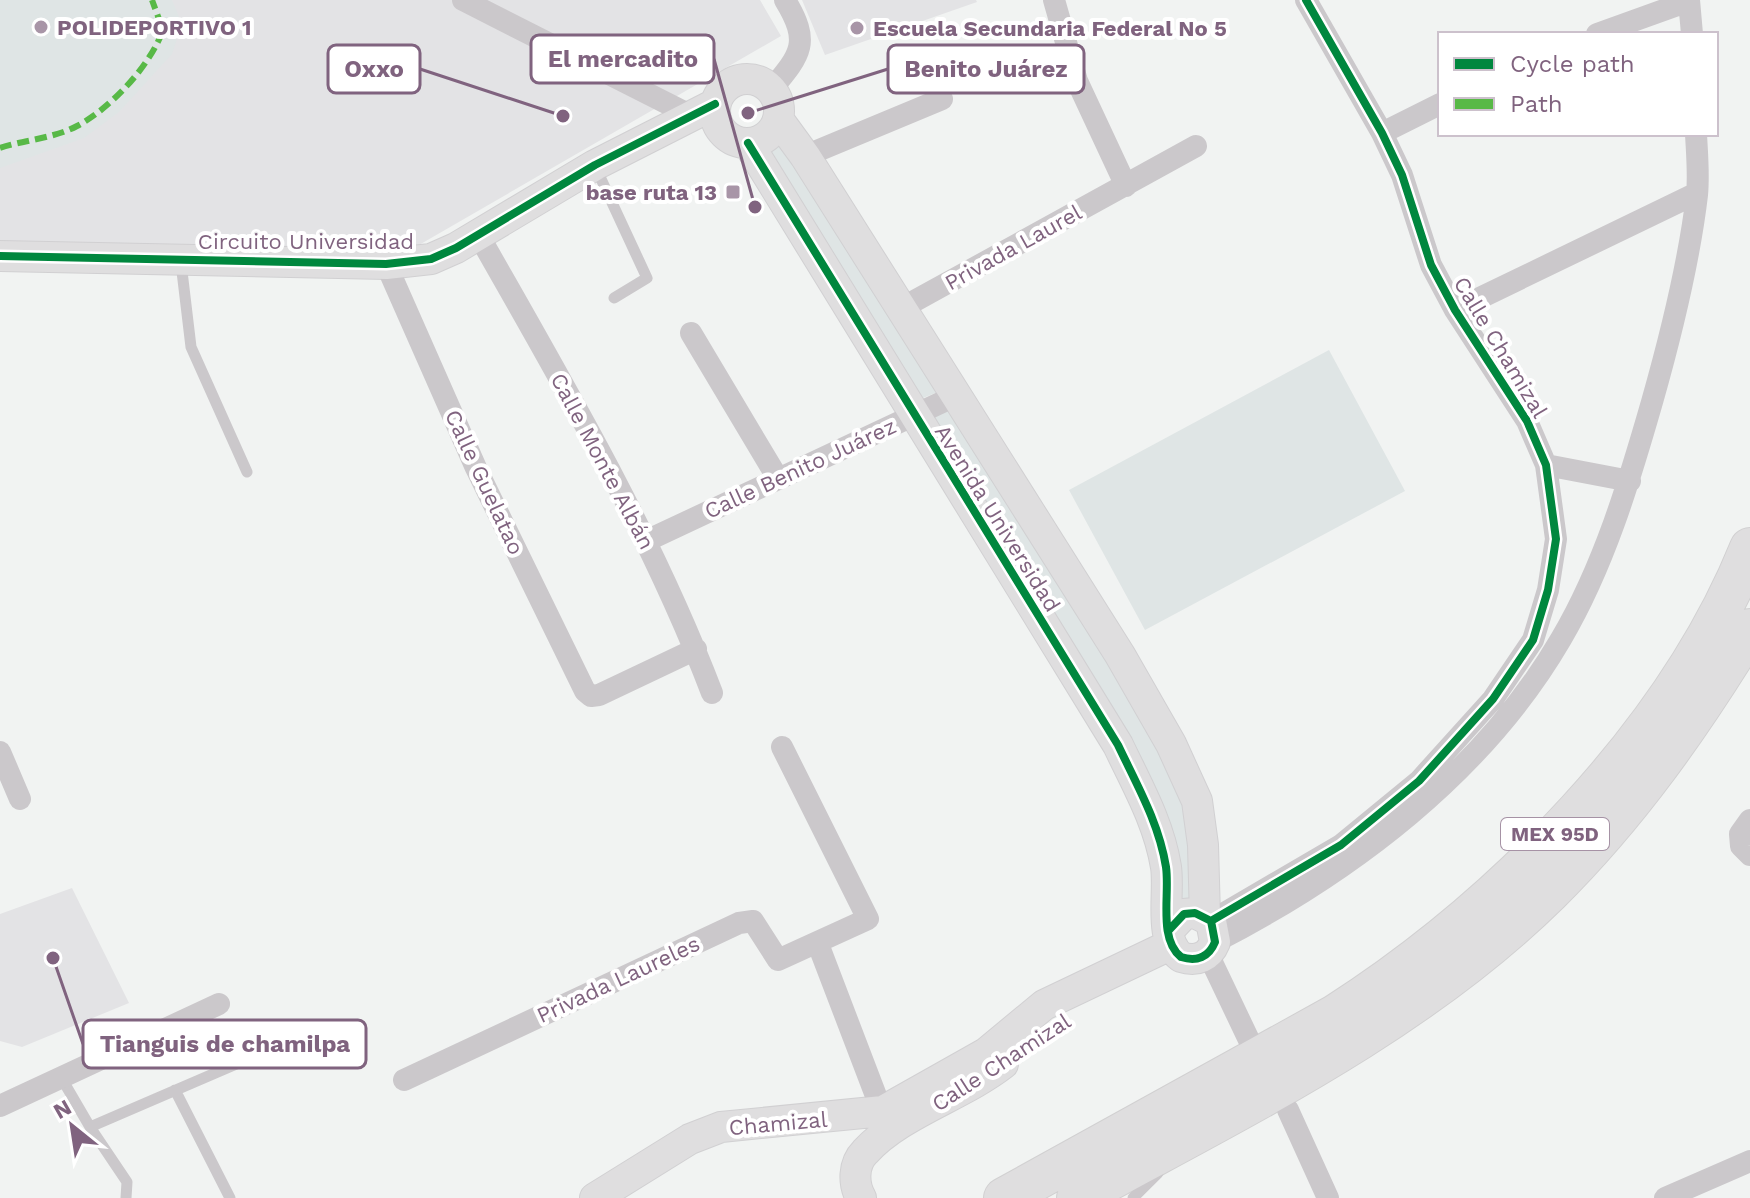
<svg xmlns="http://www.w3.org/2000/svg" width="1750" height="1198" viewBox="0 0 1750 1198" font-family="'Work Sans',sans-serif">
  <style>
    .built { fill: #e3e3e5 }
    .green { fill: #dfe5e5 }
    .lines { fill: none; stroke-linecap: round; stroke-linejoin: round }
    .secondary-casing { stroke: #d1d0d2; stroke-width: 32 }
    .highway-casing { stroke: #d1d0d1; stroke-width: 42 }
    .lane { stroke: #cbc8cb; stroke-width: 11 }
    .street { stroke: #cbc8cb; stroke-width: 22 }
    .secondary { stroke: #dfdedf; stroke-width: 30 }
    .highway { stroke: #dfdedf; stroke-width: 40 }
    .quiet { stroke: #58b947; stroke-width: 6; stroke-dasharray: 12 6; stroke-linecap: butt }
    .cycleway-casing { stroke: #fff; stroke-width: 13 }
    .cycleway { stroke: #00873e; stroke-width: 8 }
    .poi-dot { fill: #a895a7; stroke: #fff; stroke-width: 3 }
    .labels { text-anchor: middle; stroke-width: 8; stroke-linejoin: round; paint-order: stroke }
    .shield { fill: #fff; stroke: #a692a5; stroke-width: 2 }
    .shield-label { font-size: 20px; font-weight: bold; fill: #80637f }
    .poi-label { font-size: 22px; font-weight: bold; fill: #80637f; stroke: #fff; text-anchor: start }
    .street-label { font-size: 22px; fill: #80637f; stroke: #fff }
    .leader { fill: none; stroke: #80637f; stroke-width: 3 }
    .callout-dot { fill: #80637f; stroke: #fff; stroke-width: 3 }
    .callout { fill: #fff; stroke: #80637f; stroke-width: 3 }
    .callout-label { font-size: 24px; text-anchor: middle; font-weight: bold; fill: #80637f }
  </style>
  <rect width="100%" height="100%" fill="#f1f3f2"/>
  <path class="built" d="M 0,0 L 760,0 L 781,36 L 412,249 L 396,252 L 0,249 Z
    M 802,0 L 976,0 L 977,2 L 825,55 Z
    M 72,888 L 129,1003 L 22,1047 L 0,1041 L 0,914 Z"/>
  <path class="green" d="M 0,0 L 172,0 L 182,24 L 172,54 L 119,112 L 84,138 L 0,168 Z
    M 782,136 L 940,391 L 916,401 L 758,150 Z
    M 1329,350 L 1405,491 L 1145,630 L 1069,490 Z
    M 955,406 L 1154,725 L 1191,807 L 1197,904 L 1175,905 L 1163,821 L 924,417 Z"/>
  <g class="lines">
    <g class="secondary-casing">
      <path id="secondary" d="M715 111a32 32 0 1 1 64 0a32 32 0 1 1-64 0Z
        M 778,119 L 805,156 L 1120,655 L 1171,744 L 1197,801 L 1203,845 L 1205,917
        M 748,143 L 1118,745 C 1137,785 1159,823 1166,867 C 1170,894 1158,939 1181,957 C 1197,962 1209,957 1215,942 L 1211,921 L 1195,913 L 1184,914 L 1169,930
        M 0,256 L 386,264 L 431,259 L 456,248 L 595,165 L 715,104
        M 595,1198 L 690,1139 L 721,1127 L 883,1111 L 986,1053 L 1044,1005 L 1170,945
        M 861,1198 C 853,1184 853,1164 865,1152 C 899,1114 962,1096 1003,1064"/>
    </g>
    <g class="highway-casing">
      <path id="highway" d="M 1004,1198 L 1335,1015 C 1502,908 1675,734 1750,548
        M 1077,1198 C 1239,1109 1415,1025 1549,893 C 1629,814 1692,724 1750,629"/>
    </g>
    <path class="lane" d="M 595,166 L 647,278 L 614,298
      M 181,263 L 191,347 L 247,472
      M 62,1079 L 90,1127 L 257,1055
      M 175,1090 L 230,1198
      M 90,1127 L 127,1182 L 126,1198
      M 1133,1198 L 1158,1173"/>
    <path class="street" d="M 463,0 L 690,115
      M 1054,0 L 1077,81 L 1126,186
      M 1689,0 L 1692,34
      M 1597,34 L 1689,1
      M 771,90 C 801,54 811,43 785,0
      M 1382,133 L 1440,104
      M 805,156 L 942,99
      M 479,236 C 563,384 651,533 712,693
      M 386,264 L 476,468 L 585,691 L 591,696 L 599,695 L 696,649
      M 900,309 L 1196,146
      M 1455,310 L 1697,193
      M 691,333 L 777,477
      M 1546,465 L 1630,481
      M 646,541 L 955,396
      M 0,752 L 20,799
      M 1750,820 L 1740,834 L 1741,846 L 1750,855
      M 1211,921 L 1341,845 L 1419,781 L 1493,699 L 1533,640 L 1548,590 L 1556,539 L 1546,465 L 1527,421 L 1455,310 L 1431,265 L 1402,175 L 1382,133 L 1306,0
      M 1215,942 C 1351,872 1483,773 1561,639 C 1604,566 1629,482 1652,402 C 1671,335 1689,263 1697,195 C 1699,175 1697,154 1696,134
      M 818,944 L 886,1122
      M 1208,954 L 1249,1040
      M 404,1080 L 739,923 L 753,921 L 778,960 L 868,919 L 782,747
      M 0,1106 L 219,1004
      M 1288,1110 L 1328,1198
      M 1665,1198 L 1750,1161"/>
    <use href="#secondary" class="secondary"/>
    <use href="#highway" class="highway"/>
    <path class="quiet" d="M 0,148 C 24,140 55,138 77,126 C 111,108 150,66 163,30 L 152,0"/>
    <g class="cycleway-casing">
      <path id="cycleway" d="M 748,143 L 1118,745 C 1137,785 1159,823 1166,867 C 1170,894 1158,939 1181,957 C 1197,962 1209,957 1215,942 L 1211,921 L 1195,913 L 1184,914 L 1169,930
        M 0,256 L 386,264 L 431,259 L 456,248 L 595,165 L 715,104
        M 1211,921 L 1341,845 L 1419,781 L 1493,699 L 1533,640 L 1548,590 L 1556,539 L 1546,465 L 1527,421 L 1455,310 L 1431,265 L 1402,175 L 1382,133 L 1306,0"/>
    </g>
    <use href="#cycleway" class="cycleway"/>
  </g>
  <g class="poi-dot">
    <circle cx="41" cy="27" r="8"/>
    <circle cx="857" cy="28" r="8"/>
    <rect x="725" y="184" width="16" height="16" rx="4"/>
  </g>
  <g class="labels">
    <rect class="shield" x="1501" y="818" width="108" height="32" rx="6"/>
    <g class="shield-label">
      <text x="1555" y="841">MEX 95D</text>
    </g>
    <g class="poi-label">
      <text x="57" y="35">POLIDEPORTIVO 1</text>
      <text x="873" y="36">Escuela Secundaria Federal No 5</text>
      <text x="717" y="200" text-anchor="end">base ruta 13</text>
    </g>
    <g class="street-label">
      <text x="306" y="249">Circuito Universidad</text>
      <text transform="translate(1013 247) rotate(-29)" y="8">Privada Laurel</text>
      <text transform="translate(1501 347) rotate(59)" y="8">Calle Chamizal</text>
      <text transform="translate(603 461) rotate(62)" y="8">Calle Monte Albán</text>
      <text transform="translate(800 468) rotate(-25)" y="8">Calle Benito Juárez</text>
      <text transform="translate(485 482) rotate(65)" y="8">Calle Guelatao</text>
      <text transform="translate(998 518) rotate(58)" y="8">Avenida Universidad</text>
      <text transform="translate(618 979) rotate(-25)" y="8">Privada Laureles</text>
      <text transform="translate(1001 1062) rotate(-33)" y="8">Calle Chamizal</text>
      <text transform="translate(778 1123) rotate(-5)" y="8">Chamizal</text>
    </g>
  </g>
  <path class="leader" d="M755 207L714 59M563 116L420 69M748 113L888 69M53 958L83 1044"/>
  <g class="callout-dot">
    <circle cx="755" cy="207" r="8"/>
    <circle cx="563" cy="116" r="8"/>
    <circle cx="748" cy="113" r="8"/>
    <circle cx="53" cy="958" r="8"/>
  </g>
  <g class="callout">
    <rect x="531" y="35" width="183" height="48" rx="8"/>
    <rect x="328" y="45" width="92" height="48" rx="8"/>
    <rect x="888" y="45" width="196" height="48" rx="8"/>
    <rect x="83" y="1020" width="283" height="48" rx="8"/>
  </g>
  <g class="callout-label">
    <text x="623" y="67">El mercadito</text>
    <text x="374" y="77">Oxxo</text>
    <text x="986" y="77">Benito Juárez</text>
    <text x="225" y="1052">Tianguis de chamilpa</text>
  </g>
  <rect x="1438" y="32" width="280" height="104" fill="#ffffff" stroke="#ccc1cc" stroke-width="2"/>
  <rect x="1454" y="58" width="40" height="12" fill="#00873e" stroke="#ccc1cc" stroke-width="2"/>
  <text x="1510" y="72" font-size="24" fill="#80637f">Cycle path</text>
  <rect x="1454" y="98" width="40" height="12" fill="#58b947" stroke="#ccc1cc" stroke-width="2"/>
  <text x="1510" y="112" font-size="24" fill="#80637f">Path</text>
  <g transform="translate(72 1126) rotate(330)" stroke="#ffffff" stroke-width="6" paint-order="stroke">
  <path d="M0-6L14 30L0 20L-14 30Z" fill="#80637f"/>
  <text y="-12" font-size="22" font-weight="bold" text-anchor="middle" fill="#80637f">N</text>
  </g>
</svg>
